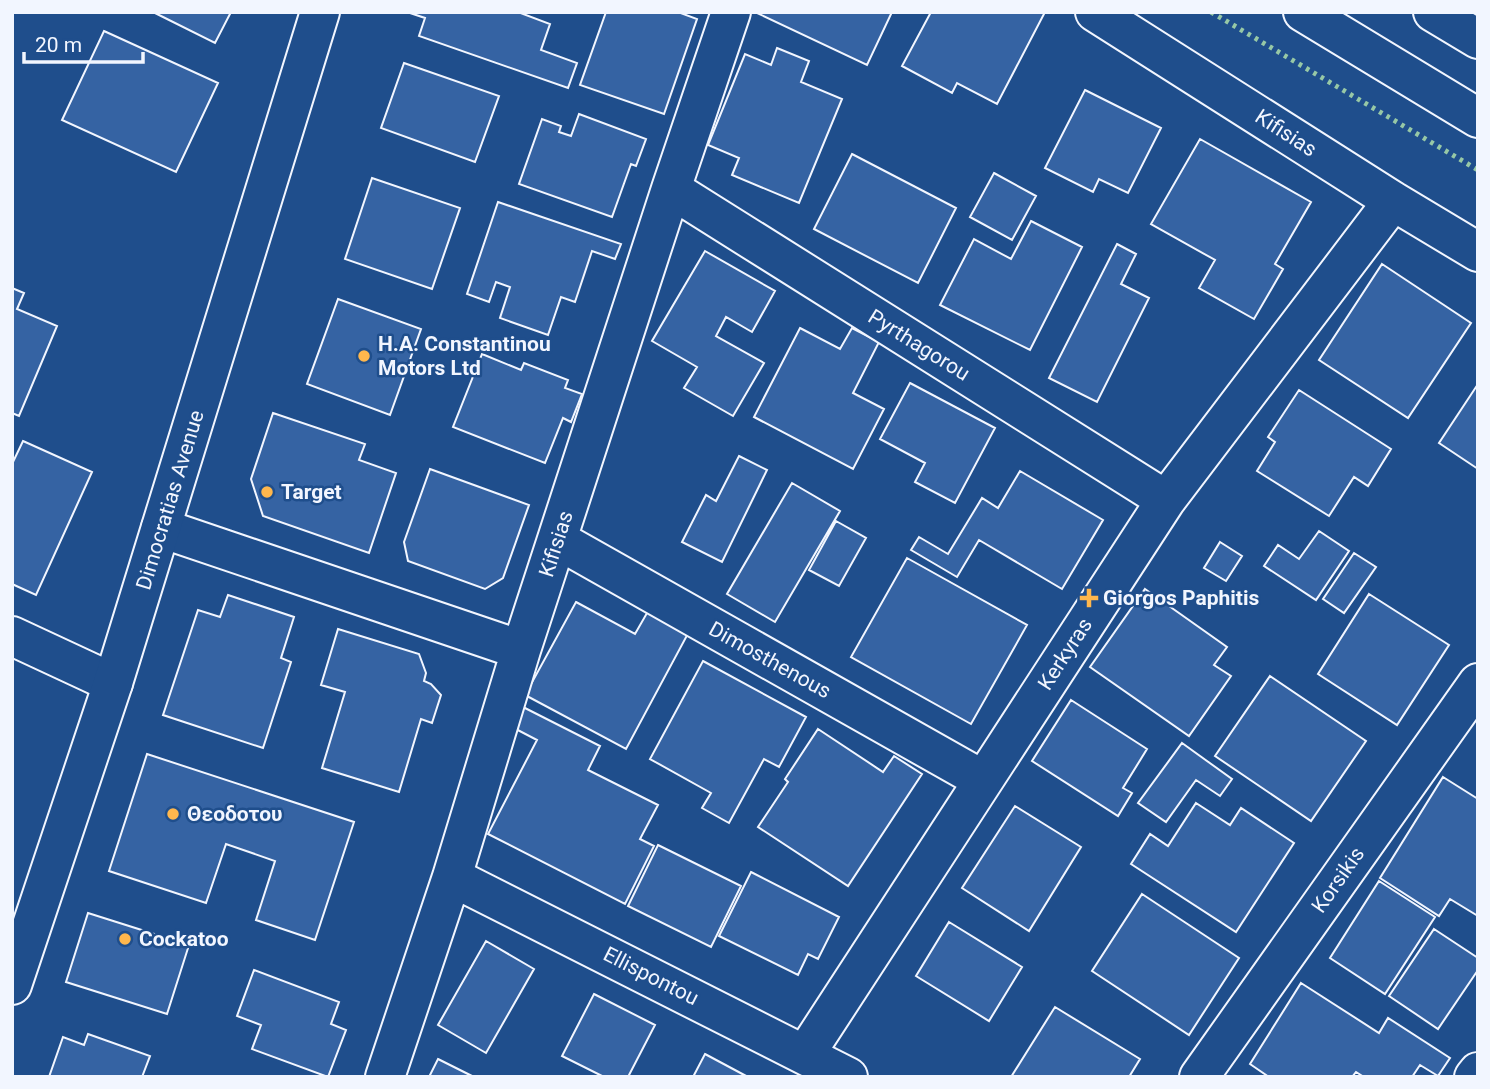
<svg xmlns="http://www.w3.org/2000/svg" width="1490" height="1089" viewBox="0 0 1490 1089" font-family="Roboto,sans-serif">
  <style>
    .building { fill: #3563a3; stroke: #f2f6ff; stroke-width: 2 }
    .lines { fill: none; stroke-linecap: round; stroke-linejoin: round }
    .minor-casing { stroke: #f2f6ff; stroke-width: 42 }
    .major-casing { stroke: #f2f6ff; stroke-width: 42 }
    .minor { stroke: #1f4e8c; stroke-width: 38 }
    .major { stroke: #1f4e8c; stroke-width: 38 }
    .hedge { stroke: #97c8a6; stroke-width: 5; stroke-dasharray: 3.5 5; stroke-linecap: butt }
    .poi-dot { fill: #ffb74d; stroke: #1f4e8c; stroke-width: 2.5 }
    .labels { text-anchor: middle; stroke-width: 5; stroke-linejoin: round; paint-order: stroke }
    .street-label { font-size: 21px; fill: #f2f6ff; stroke: #1f4e8c }
    .poi-label { font-size: 21px; font-weight: bold; fill: #f2f6ff; stroke: #1f4e8c; text-anchor: start }
  </style>
  <rect width="100%" height="100%" fill="#1f4e8c"/>
  <path class="building" d="M 153,12 L 231,12 L 215,43 Z
    M 407,12 L 518,12 L 550,24 L 541,50 L 577,63 L 568,88 L 419,36 L 425,18 Z
    M 606,12 L 678,12 L 697,19 L 664,114 L 580,85 Z
    M 755,12 L 892,12 L 867,65 Z
    M 931,12 L 1045,12 L 997,104 L 957,83 L 952,93 L 902,66 Z
    M 104,31 L 218,83 L 176,172 L 62,120 Z
    M 777,48 L 809,61 L 801,82 L 842,99 L 799,203 L 732,175 L 739,158 L 708,145 L 745,54 L 771,65 Z
    M 404,63 L 499,96 L 475,162 L 381,128 Z
    M 1085,90 L 1161,128 L 1128,193 L 1099,179 L 1093,192 L 1045,168 Z
    M 579,114 L 646,139 L 636,166 L 631,164 L 612,217 L 519,184 L 542,119 L 561,126 L 559,132 L 571,136 Z
    M 1200,139 L 1311,202 L 1275,264 L 1283,269 L 1254,319 L 1199,288 L 1215,260 L 1151,224 Z
    M 852,154 L 956,208 L 918,283 L 814,229 Z
    M 994,173 L 1036,196 L 1012,240 L 970,217 Z
    M 372,178 L 460,208 L 432,289 L 345,259 Z
    M 498,202 L 621,244 L 615,259 L 592,251 L 575,302 L 561,297 L 548,335 L 500,318 L 510,287 L 496,282 L 489,302 L 467,294 Z
    M 1031,221 L 1082,247 L 1030,350 L 940,305 L 974,239 L 1011,259 Z
    M 1117,244 L 1136,254 L 1121,284 L 1149,298 L 1097,402 L 1049,378 Z
    M 705,251 L 775,291 L 752,332 L 726,317 L 716,336 L 764,363 L 733,416 L 684,388 L 697,367 L 652,341 Z
    M 1382,264 L 1471,323 L 1408,418 L 1319,360 Z
    M 12,288 L 24,293 L 17,309 L 57,326 L 19,416 L 12,413 Z
    M 338,299 L 421,329 L 390,415 L 307,384 Z
    M 800,328 L 840,349 L 852,328 L 879,342 L 853,393 L 884,409 L 853,469 L 754,417 Z
    M 482,354 L 521,370 L 524,363 L 568,380 L 565,388 L 582,394 L 571,422 L 563,418 L 545,463 L 453,427 Z
    M 910,383 L 995,428 L 955,503 L 915,482 L 925,463 L 880,439 Z
    M 1478,384 L 1478,469 L 1439,443 Z
    M 1299,390 L 1391,449 L 1368,486 L 1354,477 L 1329,516 L 1257,471 L 1275,442 L 1268,437 Z
    M 273,413 L 365,444 L 359,460 L 396,473 L 369,553 L 263,516 L 251,479 Z
    M 23,441 L 92,472 L 36,595 L 12,584 L 12,464 Z
    M 739,456 L 767,470 L 722,562 L 682,542 L 706,495 L 716,501 Z
    M 430,469 L 529,505 L 503,578 L 485,589 L 408,561 L 404,542 Z
    M 1020,471 L 1103,520 L 1062,589 L 979,540 L 957,577 L 911,550 L 919,537 L 948,554 L 982,498 L 998,508 Z
    M 792,483 L 840,511 L 775,622 L 727,594 Z
    M 836,521 L 866,538 L 839,586 L 809,570 Z
    M 1319,531 L 1349,551 L 1316,600 L 1264,566 L 1278,545 L 1299,559 Z
    M 1220,542 L 1242,556 L 1226,581 L 1204,568 Z
    M 1354,553 L 1376,567 L 1344,613 L 1323,599 Z
    M 907,558 L 1027,625 L 971,724 L 851,657 Z
    M 1145,589 L 1227,647 L 1214,665 L 1231,676 L 1189,736 L 1090,667 Z
    M 1369,594 L 1449,645 L 1397,725 L 1318,674 Z
    M 228,595 L 294,617 L 281,658 L 291,662 L 263,748 L 163,715 L 198,610 L 220,617 Z
    M 576,602 L 635,634 L 651,606 L 691,628 L 626,749 L 525,695 Z
    M 338,629 L 419,654 L 426,673 L 424,681 L 431,684 L 441,695 L 432,723 L 421,719 L 399,792 L 322,768 L 345,692 L 321,685 Z
    M 703,661 L 806,717 L 779,767 L 764,759 L 729,823 L 702,808 L 711,793 L 650,759 Z
    M 1270,676 L 1366,741 L 1311,821 L 1215,756 Z
    M 1071,700 L 1147,749 L 1123,788 L 1132,793 L 1118,816 L 1032,761 Z
    M 521,706 L 600,746 L 588,770 L 658,805 L 640,839 L 654,846 L 625,904 L 488,834 L 537,740 L 510,726 Z
    M 818,729 L 883,772 L 894,756 L 922,774 L 848,886 L 758,827 L 788,782 L 785,779 Z
    M 1182,743 L 1232,779 L 1220,796 L 1196,780 L 1166,822 L 1138,803 Z
    M 147,754 L 354,822 L 315,940 L 256,920 L 275,861 L 226,844 L 206,903 L 109,871 Z
    M 1443,777 L 1478,799 L 1478,916 L 1450,899 L 1439,916 L 1380,878 Z
    M 1196,803 L 1230,825 L 1241,808 L 1294,843 L 1236,932 L 1131,864 L 1150,834 L 1168,846 Z
    M 1015,806 L 1081,847 L 1029,931 L 962,888 Z
    M 658,845 L 741,886 L 711,947 L 628,906 Z
    M 751,872 L 839,917 L 818,959 L 808,954 L 798,975 L 719,936 Z
    M 1379,881 L 1435,917 L 1385,994 L 1330,958 Z
    M 1142,894 L 1239,958 L 1189,1035 L 1092,971 Z
    M 88,913 L 189,945 L 167,1014 L 66,982 Z
    M 949,922 L 1022,967 L 989,1021 L 916,976 Z
    M 1434,929 L 1478,958 L 1478,970 L 1438,1029 L 1389,996 Z
    M 486,941 L 534,969 L 486,1053 L 438,1025 Z
    M 254,970 L 339,1002 L 331,1024 L 346,1030 L 328,1077 L 252,1049 L 261,1025 L 237,1016 Z
    M 1301,983 L 1379,1033 L 1388,1018 L 1450,1058 L 1438,1076 L 1420,1065 L 1412,1077 L 1364,1077 L 1356,1072 L 1352,1077 L 1269,1077 L 1250,1064 Z
    M 594,994 L 655,1025 L 628,1077 L 604,1077 L 562,1056 Z
    M 1055,1007 L 1140,1059 L 1129,1077 L 1011,1077 Z
    M 88,1034 L 150,1056 L 142,1077 L 49,1077 L 63,1037 L 84,1045 Z
    M 705,1054 L 748,1077 L 693,1077 Z
    M 438,1059 L 474,1077 L 429,1077 Z"/>
  <g class="lines">
    <g class="minor-casing">
      <path id="minor" d="M 1095,12 L 1393,201 L 1478,252
        M 1433,12 L 1478,39
        M 671,189 L 1166,500
        M 161,528 L 521,650
        M 558,540 L 983,780
        M 12,636 L 113,683
        M 452,877 L 848,1077
        M 806,1053 L 1166,500 L 1393,201
        M 385,1077 L 452,877 L 521,650 L 671,189 L 731,12
        M 1199,1077 L 1478,683
        M 1474,1077 L 1478,1072"/>
    </g>
    <g class="major-casing">
      <path id="major" d="M 1303,12 L 1478,118
        M 12,985 L 113,683 L 320,12"/>
    </g>
    <use href="#minor" class="minor"/>
    <use href="#major" class="major"/>
    <path class="hedge" d="M 1211,12 L 1478,170"/>
  </g>
  <g class="poi-dot">
    <circle cx="364" cy="356" r="7"/>
    <circle cx="267" cy="492" r="7"/>
    <path d="M1085.5 587.5h7v7h7v7h-7v7h-7v-7h-7v-7h7z"/>
    <circle cx="173" cy="814" r="7"/>
    <circle cx="125" cy="939" r="7"/>
  </g>
  <g class="labels">
    <g class="street-label">
      <text transform="translate(1286 133) rotate(33)" y="7">Kifisias</text>
      <text transform="translate(919 345) rotate(32)" y="7">Pyrthagorou</text>
      <text transform="translate(170 500) rotate(-73)" y="7">Dimocratias Avenue</text>
      <text transform="translate(556 544) rotate(-72)" y="7">Kifisias</text>
      <text transform="translate(1065 654) rotate(-57)" y="7">Kerkyras</text>
      <text transform="translate(770 660) rotate(29)" y="7">Dimosthenous</text>
      <text transform="translate(1338 880) rotate(-55)" y="7">Korsikis</text>
      <text transform="translate(651 976) rotate(27)" y="7">Ellispontou</text>
    </g>
    <g class="poi-label">
      <text x="378" y="351">H.A. Constantinou<tspan x="378" dy="24">Motors Ltd</tspan></text>
      <text x="281" y="499">Target</text>
      <text x="1103" y="605">Giorgos Paphitis</text>
      <text x="187" y="821">Θεοδοτου</text>
      <text x="139" y="946">Cockatoo</text>
    </g>
  </g>
  <rect width="1490" height="1089" fill="none" stroke="#f2f6ff" stroke-width="28"/>
  <path d="M24 52v10h119v-10" fill="none" stroke="#f2f6ff" stroke-width="3.5"/>
  <text x="35" y="52" font-size="21" fill="#f2f6ff" stroke="#1f4e8c" stroke-width="5" paint-order="stroke">20 m</text>
</svg>
